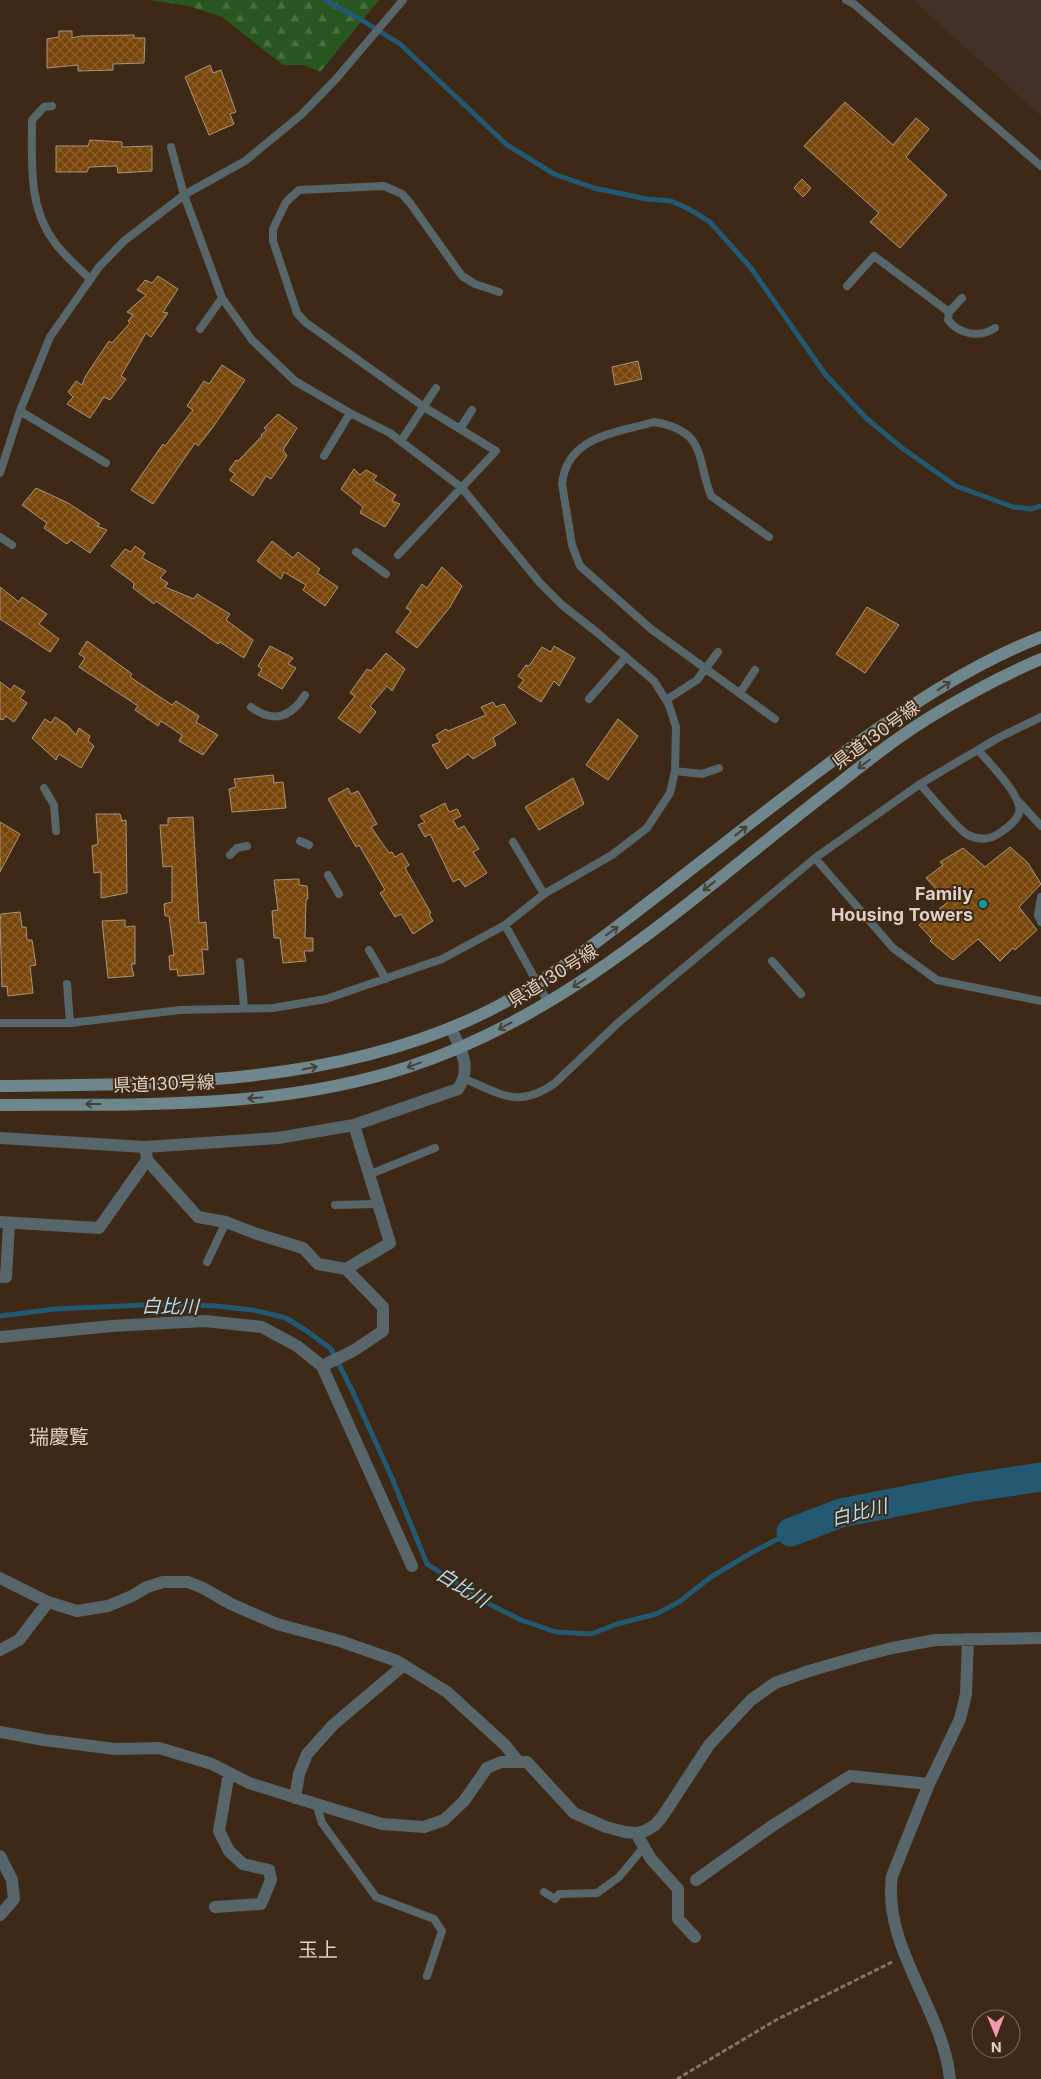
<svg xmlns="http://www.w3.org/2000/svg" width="1041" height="2079" viewBox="0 0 1041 2079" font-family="Inter,'Noto Sans JP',sans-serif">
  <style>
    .education { fill: #423127 }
    .forest { fill: url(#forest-firs) }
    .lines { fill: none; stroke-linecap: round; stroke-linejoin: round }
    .stream { stroke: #235973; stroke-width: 5 }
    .river { stroke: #235973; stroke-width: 29 }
    .building { fill: url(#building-cross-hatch); stroke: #ac947e }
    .path { stroke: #857564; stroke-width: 3; stroke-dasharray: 5 2.5; stroke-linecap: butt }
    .service { stroke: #57666b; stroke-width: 8 }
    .minor { stroke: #57666b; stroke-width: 12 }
    .secondary { stroke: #6e868d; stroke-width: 12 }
    .oneway { stroke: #494033 }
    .culture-dot { fill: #0f9aa8; stroke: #3d2915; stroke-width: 2 }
    .labels { text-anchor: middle; stroke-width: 4; stroke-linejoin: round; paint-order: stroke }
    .street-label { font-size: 18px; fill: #ded1c5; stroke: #3d2915 }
    .poi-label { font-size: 18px; font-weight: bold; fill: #ded1c5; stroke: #3d2915; text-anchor: end }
    .water-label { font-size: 19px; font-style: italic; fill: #b1dff8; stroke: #3d2915 }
    .quarter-label { font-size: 20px; fill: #ded1c5; stroke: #3d2915 }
  </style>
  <defs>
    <pattern id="forest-firs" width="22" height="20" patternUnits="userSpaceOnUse" patternTransform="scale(1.25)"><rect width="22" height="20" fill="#295720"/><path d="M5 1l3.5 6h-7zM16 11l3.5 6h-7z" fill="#486e3f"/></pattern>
    <pattern id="building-cross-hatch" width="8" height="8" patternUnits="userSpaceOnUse" patternTransform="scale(1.25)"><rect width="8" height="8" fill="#77460a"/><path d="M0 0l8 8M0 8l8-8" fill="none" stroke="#8a602c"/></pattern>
  </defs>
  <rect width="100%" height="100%" fill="#3d2915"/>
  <path class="education" d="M 913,0 L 1041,0 L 1041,116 Z"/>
  <path class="forest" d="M 149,0 L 379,0 L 320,72 L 304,65 L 283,65 L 222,17 L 189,6 Z"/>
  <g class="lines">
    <path class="stream" d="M 325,0 L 360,19 L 400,44 L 507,145 L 554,174 L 594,188 L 647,199 L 671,201 L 689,209 L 710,222 L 751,268 L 825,374 L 866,418 L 902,448 L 956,486 L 1013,507 L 1031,509 L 1041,506
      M 0,1316 L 55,1309 L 167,1304 L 216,1306 L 253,1310 L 286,1318 L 307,1331 L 331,1349 L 351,1388 L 392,1478 L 427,1564 L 491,1605 L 521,1620 L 556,1632 L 591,1634 L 617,1624 L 656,1614 L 679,1602 L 711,1577 L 751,1553 L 791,1532"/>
    <path class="river" d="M 791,1532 L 841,1513 L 968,1488 L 1041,1477"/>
  </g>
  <path class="building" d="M 59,31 L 72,31 L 72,38 L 81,36 L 134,35 L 134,38 L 145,38 L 144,63 L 113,64 L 113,70 L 78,71 L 78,65 L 47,68 L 47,39 L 59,37 Z
    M 210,65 L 213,73 L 221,70 L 236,112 L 230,114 L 234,124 L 209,135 L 185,77 Z
    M 845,102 L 893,145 L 916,118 L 929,129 L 906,157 L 947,195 L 900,248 L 870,222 L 879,213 L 804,146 Z
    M 90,140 L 122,142 L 122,147 L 152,146 L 152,171 L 118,173 L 117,166 L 89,167 L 87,172 L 56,172 L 56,146 L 88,146 Z
    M 802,179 L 811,188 L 803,197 L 794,188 Z
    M 158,276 L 178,289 L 163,312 L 168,313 L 151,337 L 146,333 L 121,376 L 126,379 L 110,400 L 104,397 L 90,418 L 67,404 L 73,397 L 68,392 L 76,381 L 82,385 L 85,377 L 109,341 L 112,343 L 130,323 L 128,321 L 133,315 L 127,312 L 146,295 L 137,290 L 145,280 L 152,283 Z
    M 638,361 L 642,379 L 615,385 L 612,367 Z
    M 222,365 L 245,380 L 213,427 L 198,446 L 195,443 L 153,504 L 131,490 L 163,444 L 165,446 L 193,410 L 187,406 L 204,381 L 209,384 Z
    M 278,414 L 297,428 L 283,450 L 287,456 L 271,479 L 266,476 L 253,496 L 230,480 L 235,474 L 229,470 L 236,460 L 238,461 L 262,436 L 261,435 L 267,430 L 264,428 Z
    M 354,469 L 360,475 L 366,470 L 377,476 L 373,480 L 396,495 L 392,501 L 400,504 L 385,527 L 360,513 L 363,507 L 341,489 Z
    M 36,488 L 68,503 L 100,524 L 97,526 L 107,530 L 90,553 L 71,540 L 67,544 L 44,528 L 47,523 L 22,505 Z
    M 272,541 L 293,558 L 298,552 L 320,569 L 317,573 L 338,587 L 325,606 L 303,590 L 306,585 L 284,572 L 281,579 L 257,561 Z
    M 135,546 L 145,553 L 142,558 L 166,571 L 160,578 L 168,583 L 165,587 L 194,599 L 197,594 L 230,614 L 226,620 L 253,640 L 244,658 L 220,642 L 218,644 L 156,601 L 154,604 L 133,588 L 134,583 L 111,566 L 125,549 L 131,552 Z
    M 442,567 L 462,586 L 450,607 L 417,648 L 396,632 L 411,611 L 406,608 L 422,584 L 427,588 Z
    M 0,587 L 19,602 L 22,597 L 47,614 L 39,624 L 59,639 L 50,652 L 0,619 Z
    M 867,607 L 899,625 L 865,673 L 836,654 Z
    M 87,641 L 132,674 L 130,677 L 172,705 L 176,701 L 199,716 L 196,722 L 218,735 L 203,755 L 179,741 L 182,735 L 161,721 L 158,726 L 135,710 L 138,706 L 79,667 L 85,658 L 79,654 Z
    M 270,646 L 293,658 L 288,664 L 296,668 L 282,689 L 258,675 L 262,669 L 258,666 Z
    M 554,646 L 575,658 L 559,686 L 554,681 L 541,702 L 518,687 L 524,680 L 518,676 L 526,665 L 529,666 L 542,647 L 551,652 Z
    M 386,653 L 405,669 L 392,691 L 387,686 L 370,706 L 376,712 L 360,733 L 338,718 L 355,696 L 350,693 L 367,669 L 371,671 Z
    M 0,682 L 11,690 L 14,685 L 25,692 L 20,698 L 27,703 L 14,722 L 6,716 L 3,720 L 0,719 Z
    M 493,702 L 496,707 L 504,704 L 516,723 L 493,738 L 496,745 L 473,759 L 468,754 L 447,769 L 432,745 L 440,742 L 436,735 L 446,729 L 448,731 L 486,715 L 481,707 Z
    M 55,717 L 67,725 L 76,735 L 79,728 L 90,736 L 88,741 L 94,746 L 81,768 L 59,754 L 56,760 L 32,738 L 45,719 L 51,723 Z
    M 618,719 L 638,736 L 608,780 L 586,765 Z
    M 273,775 L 274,783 L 283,782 L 286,808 L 232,812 L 229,789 L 236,787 L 234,779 Z
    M 573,778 L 584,804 L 539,830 L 525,807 Z
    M 348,788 L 351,794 L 358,791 L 377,824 L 371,827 L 389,853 L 392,852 L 395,857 L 402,853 L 409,865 L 405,868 L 431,913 L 429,914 L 433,921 L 413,934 L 401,914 L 395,917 L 380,893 L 385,890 L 359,845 L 356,847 L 328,799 Z
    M 445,803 L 449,812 L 457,809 L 461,816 L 453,820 L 458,829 L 464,826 L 479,849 L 473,852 L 487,873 L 465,887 L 459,879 L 453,882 L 430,834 L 425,837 L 418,825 L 425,822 L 420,816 Z
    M 96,814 L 120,814 L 122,821 L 126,820 L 127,893 L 101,898 L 101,872 L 94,873 L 92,846 L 98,844 Z
    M 193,817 L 199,923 L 206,922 L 208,950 L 202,949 L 204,974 L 178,976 L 177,969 L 170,970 L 169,956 L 174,955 L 169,916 L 165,916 L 164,904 L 172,902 L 172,866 L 163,867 L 160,825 L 168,825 L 168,818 Z
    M 0,822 L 20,834 L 0,872 Z
    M 1010,847 L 1028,863 L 1041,884 L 1019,907 L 1037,930 L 1015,950 L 1013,948 L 1000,961 L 978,939 L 953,960 L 930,941 L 932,939 L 919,925 L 948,902 L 926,878 L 943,865 L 940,862 L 963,848 L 985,867 Z
    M 299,879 L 299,885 L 307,886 L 308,899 L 306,899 L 305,938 L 313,938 L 313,951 L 304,951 L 306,961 L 283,963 L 280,938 L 274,938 L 272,911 L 278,910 L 274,880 Z
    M 20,912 L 22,927 L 26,927 L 27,940 L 32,940 L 36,965 L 30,966 L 33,993 L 8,996 L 7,986 L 2,987 L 0,921 L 1,914 Z
    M 125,920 L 125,927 L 135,926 L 135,964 L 131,964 L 134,976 L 108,978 L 102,921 Z"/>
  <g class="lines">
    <path class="path" d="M 677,2079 L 776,2020 L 894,1961"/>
    <path class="service" d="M 846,0 L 854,4 L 1041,166
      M 52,106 L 44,107 L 32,120 C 32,160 28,206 53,240 C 63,255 77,266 90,279
      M 847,286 L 874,256 L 949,312
      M 962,298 L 949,312 L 948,320 C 960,335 980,338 995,328
      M 200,329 L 222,298
      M 20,411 L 106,463
      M 460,429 L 472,410
      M 401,441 L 436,388
      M 324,456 L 350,413
      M 0,473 L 20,411 L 50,337 L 99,267 L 124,241 L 184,195 L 245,161 L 301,115 L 336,79 L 403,0
      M 0,537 L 12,545
      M 769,537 L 711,496 C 696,457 707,431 654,422 C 616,433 567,436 562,484 L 572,545 L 580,566 L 651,629 L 775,719
      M 356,552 L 386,574
      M 398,555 L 496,451 L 424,407 L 305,322 L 297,313 L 273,241 L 273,229 L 286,202 L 299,190 L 384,186 L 402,194 L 410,203 L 462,276 L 475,284 L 499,292
      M 740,693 L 755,670
      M 589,699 L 626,657
      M 666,700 L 697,680 L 718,652
      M 251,707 C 274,724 291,717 305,695
      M 675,771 L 702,774 L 719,768
      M 920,784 C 930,795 958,830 968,835 C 979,840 991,840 1001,832 C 1007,828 1017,821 1019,813 C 1024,797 988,762 978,750
      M 44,788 L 54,805 L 56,831
      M 1019,802 L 1041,826
      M 300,841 L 309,845
      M 513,842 L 544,894
      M 230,855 L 237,848 L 247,846
      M 815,858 L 893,948 L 937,980 L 1041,1001
      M 328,875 L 339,894
      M 1041,897 L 1038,915 L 1041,922
      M 505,925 L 548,1002
      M 369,950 L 386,979
      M 772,961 L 801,994
      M 240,962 L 244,1008
      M 67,984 L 70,1023
      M 0,1023 L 70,1023 L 180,1010 L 273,1008 L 326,999 L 442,959 L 505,925 L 544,894 L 612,855 L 647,828 L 670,793 L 675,771 L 676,727 L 669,705 L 654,681 L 594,630 L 562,605 L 540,583 L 462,488 L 390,433 L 350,413 L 295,381 L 252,340 L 222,298 L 184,195 L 171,147
      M 465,1079 C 501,1094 519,1109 555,1083 L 619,1022 L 815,858 L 920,784 L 998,738 L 1041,717
      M 368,1175 L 435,1148
      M 335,1205 L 377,1204
      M 207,1262 L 226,1222
      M 316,1804 L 322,1823 L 376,1897 L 434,1919 L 442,1931 L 427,1976
      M 544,1892 L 555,1899 L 559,1894 L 597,1893 L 619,1877 L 644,1847"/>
    <path class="minor" d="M 0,1138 L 145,1147 L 278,1138 L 354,1125 L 458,1089 C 473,1067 460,1049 451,1028
      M 147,1160 L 198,1217 L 226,1222 L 257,1234 L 303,1248 L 318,1264 L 346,1269 L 390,1243 L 354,1125
      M 0,1222 L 99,1228 L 147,1160 L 146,1152
      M 0,1277 L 6,1277 L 9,1223
      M 0,1337 L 112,1326 L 205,1321 L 262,1327 L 297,1346 L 322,1366 L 353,1351 L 383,1331 L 383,1307 L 346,1269
      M 322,1366 L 412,1566
      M 0,1578 L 48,1602 L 77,1611 L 108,1606 L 132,1596 L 147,1587 L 163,1582 L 188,1582 L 203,1588 L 231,1604 L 277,1624 L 340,1641 L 397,1661 L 447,1692 L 505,1745 L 517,1760
      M 0,1650 L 19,1640 L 48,1602
      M 0,1732 L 44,1740 L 115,1749 L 159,1748 L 212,1764 L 249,1783 L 316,1804 L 382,1824 L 424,1827 L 444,1820 L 464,1801 L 487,1768 L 501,1762 L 527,1762 L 574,1813 L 606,1827 L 625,1832 L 636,1833 L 645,1831 L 655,1825 L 662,1817 L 709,1745 L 751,1700 L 775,1683 L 809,1671 L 861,1656 L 892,1648 L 935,1640 L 1041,1638
      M 295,1798 L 299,1774 L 307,1754 L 333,1725 L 404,1665
      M 636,1833 L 651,1859 L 678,1889 L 678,1919 L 695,1937
      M 0,1856 L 12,1880 L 14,1899 L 0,1915
      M 696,1880 L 772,1826 L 850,1776 L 929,1784
      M 215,1907 L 261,1904 L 271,1880 L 269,1870 L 243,1864 L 229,1851 L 219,1831 L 229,1773
      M 950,2079 C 943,2009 882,1947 892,1876 L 929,1784 L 960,1719 L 966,1694 L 968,1639"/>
    <path class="secondary" d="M 0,1086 C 158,1084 319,1086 467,1021 C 535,991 595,944 653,899 C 718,849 782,797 849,749 C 909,706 972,664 1041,637
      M 0,1105 C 136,1104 277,1110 408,1067 C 573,1014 701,889 837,785 C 866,762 895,739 927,719 C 964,696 1001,676 1041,659"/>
  </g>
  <defs><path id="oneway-shaft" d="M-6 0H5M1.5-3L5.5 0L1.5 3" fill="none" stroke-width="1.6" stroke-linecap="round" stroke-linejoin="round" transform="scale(1.25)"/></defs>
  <g class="oneway">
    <use href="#oneway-shaft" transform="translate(944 686) rotate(-33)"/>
    <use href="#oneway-shaft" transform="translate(864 764) rotate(143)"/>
    <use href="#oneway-shaft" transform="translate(741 831) rotate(-38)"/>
    <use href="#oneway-shaft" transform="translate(709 886) rotate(142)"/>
    <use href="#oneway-shaft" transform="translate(612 931) rotate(-36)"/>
    <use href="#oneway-shaft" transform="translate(579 983) rotate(148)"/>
    <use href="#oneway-shaft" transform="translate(505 1026) rotate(151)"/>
    <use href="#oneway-shaft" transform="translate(414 1065) rotate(160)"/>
    <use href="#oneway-shaft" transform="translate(310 1068) rotate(-11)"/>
    <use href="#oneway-shaft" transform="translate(255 1098) rotate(176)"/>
    <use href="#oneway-shaft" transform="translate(93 1104) rotate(180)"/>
  </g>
  <circle class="culture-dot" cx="983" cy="904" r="5"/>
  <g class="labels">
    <g class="street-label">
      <text transform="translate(876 735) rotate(-36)" y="6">県道130号線</text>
      <text transform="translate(553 976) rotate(-32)" y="6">県道130号線</text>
      <text transform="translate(164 1084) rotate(-2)" y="6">県道130号線</text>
    </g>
    <g class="poi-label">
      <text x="973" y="900">Family<tspan x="973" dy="21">Housing Towers</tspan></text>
    </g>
    <g class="water-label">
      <text transform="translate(170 1306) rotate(1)" y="7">白比川</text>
      <text transform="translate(859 1512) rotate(-14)" y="7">白比川</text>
      <text transform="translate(463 1587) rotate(32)" y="7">白比川</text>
    </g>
    <g class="quarter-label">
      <text x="59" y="1444">瑞慶覧</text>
      <text x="318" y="1957">玉上</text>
    </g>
  </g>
  <g transform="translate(996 2034) rotate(179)"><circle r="24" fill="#3d2915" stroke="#7d6c5b"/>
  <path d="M0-4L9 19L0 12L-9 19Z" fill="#f29aae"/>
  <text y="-8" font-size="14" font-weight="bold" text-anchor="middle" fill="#ded1c5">N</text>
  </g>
</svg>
